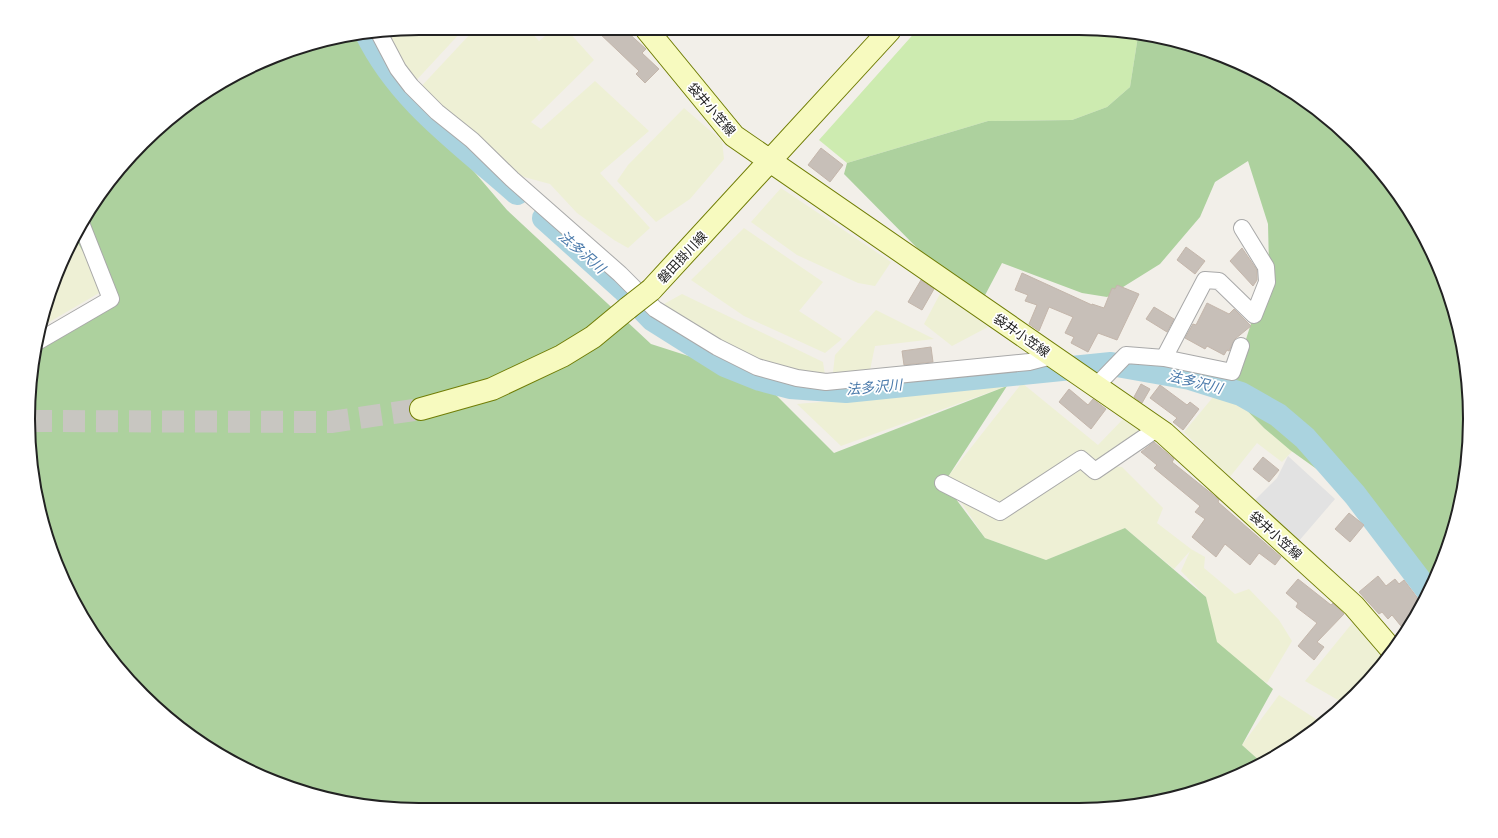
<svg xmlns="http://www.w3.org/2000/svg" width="1498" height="838" viewBox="0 0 1498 838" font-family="Overpass,'Noto Sans JP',sans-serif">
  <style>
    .farmland { fill: #eef0d5 }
    .grass { fill: #cdebb0 }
    .forest { fill: #add19e }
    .parking { fill: #e2e2e2 }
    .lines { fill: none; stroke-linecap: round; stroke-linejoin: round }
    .river { stroke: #aad3df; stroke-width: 24 }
    .building { fill: #c7bfb8; stroke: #c4b6ab }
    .secondary-tunnel { stroke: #c8c6c1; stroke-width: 22; stroke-dasharray: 22 11; stroke-linecap: butt }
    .minor-casing { stroke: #a9a9a9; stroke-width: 18 }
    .secondary-casing { stroke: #707d05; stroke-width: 24 }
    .minor { stroke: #fff; stroke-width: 16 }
    .secondary { stroke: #f7fabf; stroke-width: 22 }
    .secondary-bridge-casing { stroke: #707d05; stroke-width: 24; stroke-linecap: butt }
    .secondary-bridge { stroke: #f7fabf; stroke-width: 22 }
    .labels { text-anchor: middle; stroke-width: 3.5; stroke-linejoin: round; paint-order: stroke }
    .street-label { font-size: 13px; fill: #222; stroke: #fff }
    .water-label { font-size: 14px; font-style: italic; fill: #4a7aab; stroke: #fff }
    .rim { fill: none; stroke: #222; stroke-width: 2 }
  </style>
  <rect width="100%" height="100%" fill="#f2efe9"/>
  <path class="farmland" d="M 380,31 L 462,31 L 411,86 Z
    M 473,31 L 530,31 L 539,41 L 551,31 L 568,31 L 594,60 L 531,122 L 541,129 L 595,81 L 649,131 L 600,173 L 650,228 L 628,248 L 614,240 L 577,213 L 550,184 L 524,177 L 485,153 L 416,92 Z
    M 684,108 L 722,141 L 724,159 L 690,199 L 656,222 L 617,181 L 628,165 Z
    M 781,188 L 891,262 L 875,286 L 858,283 L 797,255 L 751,222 Z
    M 744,228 L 823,282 L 799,311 L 842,339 L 825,353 L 744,316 L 691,280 Z
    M 76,233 L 106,289 L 39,328 L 41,318 L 68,246 Z
    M 941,292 L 988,327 L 952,346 L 924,324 Z
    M 682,294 L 823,362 L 826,382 L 786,375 L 655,309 Z
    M 876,310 L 934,339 L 875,346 L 870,370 L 832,381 L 835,355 Z
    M 1022,383 L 1098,445 L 1125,417 L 1148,435 L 1103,465 L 1122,467 L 1163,508 L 1157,523 L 1191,549 L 1205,557 L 1204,568 L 1235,594 L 1249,589 L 1279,620 L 1292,641 L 1267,683 L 1214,648 L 1206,597 L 1181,571 L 1190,551 L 1174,569 L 1125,528 L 1046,560 L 985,538 L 951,487 L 943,483 Z
    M 1007,386 L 841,446 L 797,404 Z
    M 1214,396 L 1255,411 L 1305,438 L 1282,462 L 1257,443 L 1229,478 L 1184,432 Z
    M 1354,621 L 1386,656 L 1354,697 L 1345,704 L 1305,681 Z
    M 1279,695 L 1322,723 L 1296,744 L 1261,762 L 1242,745 Z"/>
  <path class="grass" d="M 918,29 L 1104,29 L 1138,36 L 1130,87 L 1107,107 L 1072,120 L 988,121 L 847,163 L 819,140 Z"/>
  <path class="forest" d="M 368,31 L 376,31 L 415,103 L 507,210 L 651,344 L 760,379 L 834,453 L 1007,386 L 944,483 L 985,538 L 1046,560 L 1125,528 L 1206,597 L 1217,642 L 1273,689 L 1242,745 L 1261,762 L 1205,789 L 1130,807 L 394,809 L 318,797 L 223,757 L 161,713 L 125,677 L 81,615 L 58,568 L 36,495 L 29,444 L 31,368 L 38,335 L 110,299 L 74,236 L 94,202 L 142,143 L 181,109 L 246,68 L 294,49 Z
    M 1138,36 L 1204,49 L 1275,81 L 1337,125 L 1389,181 L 1430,246 L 1457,318 L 1469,394 L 1467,470 L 1449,545 L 1432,583 L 1363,495 L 1318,470 L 1290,450 L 1264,428 L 1232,395 L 1233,380 L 1269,267 L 1268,224 L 1248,161 L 1215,182 L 1200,217 L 1160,264 L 1107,297 L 1082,293 L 1002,263 L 983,299 L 927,258 L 844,174 L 847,163 L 988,121 L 1072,120 L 1107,107 L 1130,87 Z"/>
  <path class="parking" d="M 1288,456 L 1335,499 L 1298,542 L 1255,500 L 1277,478 Z"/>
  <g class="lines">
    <path class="river" d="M 366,32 C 400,102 461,143 517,193
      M 544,218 L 623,289 L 652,319 L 725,365 L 760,379 L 790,387 L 846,391 L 1111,364 L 1190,378 L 1241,394 L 1278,415 L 1305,438 L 1355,495 L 1428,591"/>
  </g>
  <path class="building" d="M 625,30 L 646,49 L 642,53 L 659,69 L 645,83 L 636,74 L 639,71 L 597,31 Z
    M 821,148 L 843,165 L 830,182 L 808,165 Z
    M 1186,247 L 1205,261 L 1195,274 L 1177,260 Z
    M 1242,248 L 1257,270 L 1257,280 L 1253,286 L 1230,261 Z
    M 1022,273 L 1092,305 L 1092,304 L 1104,308 L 1112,288 L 1115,289 L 1117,285 L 1139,294 L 1117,340 L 1098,333 L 1088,352 L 1071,343 L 1074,337 L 1065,333 L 1073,317 L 1049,307 L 1039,331 L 1029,324 L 1037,305 L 1025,301 L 1028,295 L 1015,290 Z
    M 921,280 L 934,289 L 922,310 L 908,302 Z
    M 1207,303 L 1229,314 L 1234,309 L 1251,326 L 1235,339 L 1229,351 L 1227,350 L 1224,355 L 1207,346 L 1205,349 L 1185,338 L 1193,324 L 1196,325 Z
    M 1154,307 L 1174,319 L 1167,332 L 1146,319 Z
    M 931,347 L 933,362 L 904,365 L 902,351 Z
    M 1141,384 L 1150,389 L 1142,403 L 1134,397 Z
    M 1160,385 L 1187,405 L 1190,402 L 1199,409 L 1183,430 L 1173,422 L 1177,418 L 1150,398 Z
    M 1069,389 L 1088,405 L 1093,399 L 1106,409 L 1091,429 L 1059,402 Z
    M 1154,442 L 1174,459 L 1172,462 L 1217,498 L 1219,500 L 1218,502 L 1281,557 L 1275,565 L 1259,553 L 1250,565 L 1225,544 L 1216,557 L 1192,537 L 1205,519 L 1195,512 L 1200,506 L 1154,468 L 1157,465 L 1141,452 Z
    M 1263,457 L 1279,470 L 1269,482 L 1253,469 Z
    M 1349,513 L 1364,525 L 1350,542 L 1335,529 Z
    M 1378,576 L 1386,586 L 1395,579 L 1399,584 L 1404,580 L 1422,604 L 1418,615 L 1405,631 L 1392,615 L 1388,619 L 1382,612 L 1379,614 L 1359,592 Z
    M 1298,579 L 1331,605 L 1333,603 L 1344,614 L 1317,642 L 1324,647 L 1314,660 L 1298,646 L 1317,623 L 1296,607 L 1298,603 L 1286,593 Z"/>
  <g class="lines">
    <path class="secondary-tunnel" d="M 30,421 L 331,422 L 421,409"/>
    <g class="minor-casing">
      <path id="minor" d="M 378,31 L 398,69 L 411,86 L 437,112 L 472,140 L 512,179 L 620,274 L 655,309 L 717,347 L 757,367 L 797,378 L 826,382 L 1029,362 L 1052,356
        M 37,342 L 111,299 L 81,223
        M 1164,358 L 1205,280 L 1219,281 L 1254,315 L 1267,282 L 1266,267 L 1242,228
        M 1097,385 L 1126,355 L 1164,358 L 1232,372 L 1241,346
        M 943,483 L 1000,512 L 1081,459 L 1095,471 L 1158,428"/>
    </g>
    <g class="secondary-casing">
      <path id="secondary" d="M 647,30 L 734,136 L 1164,433 L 1354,606 L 1391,649
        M 651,290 L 890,30
        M 421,409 L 492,389 L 562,356 L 593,337 L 628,308"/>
    </g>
    <use href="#minor" class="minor"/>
    <use href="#secondary" class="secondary"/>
    <g class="secondary-bridge-casing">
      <path id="secondary-bridge" d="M 628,308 L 651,290"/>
    </g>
    <use href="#secondary-bridge" class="secondary-bridge"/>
  </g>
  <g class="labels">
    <g class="street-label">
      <text transform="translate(712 109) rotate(49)" y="5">袋井小笠線</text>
      <text transform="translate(682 257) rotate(-47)" y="5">磐田掛川線</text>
      <text transform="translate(1022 335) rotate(35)" y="5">袋井小笠線</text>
      <text transform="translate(1276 535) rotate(42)" y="5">袋井小笠線</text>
    </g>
    <g class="water-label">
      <text transform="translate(582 252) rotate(41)" y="5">法多沢川</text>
      <text transform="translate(1195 382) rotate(14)" y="5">法多沢川</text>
      <text transform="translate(874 387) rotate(-5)" y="5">法多沢川</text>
    </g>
  </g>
  <path d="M0 0H1498V838H0ZM419 35H1079A384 384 0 0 1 1463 419V419A384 384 0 0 1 1079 803H419A384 384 0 0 1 35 419V419A384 384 0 0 1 419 35Z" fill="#fff" fill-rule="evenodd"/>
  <path class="rim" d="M419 35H1079A384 384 0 0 1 1463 419V419A384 384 0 0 1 1079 803H419A384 384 0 0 1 35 419V419A384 384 0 0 1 419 35Z"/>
</svg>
